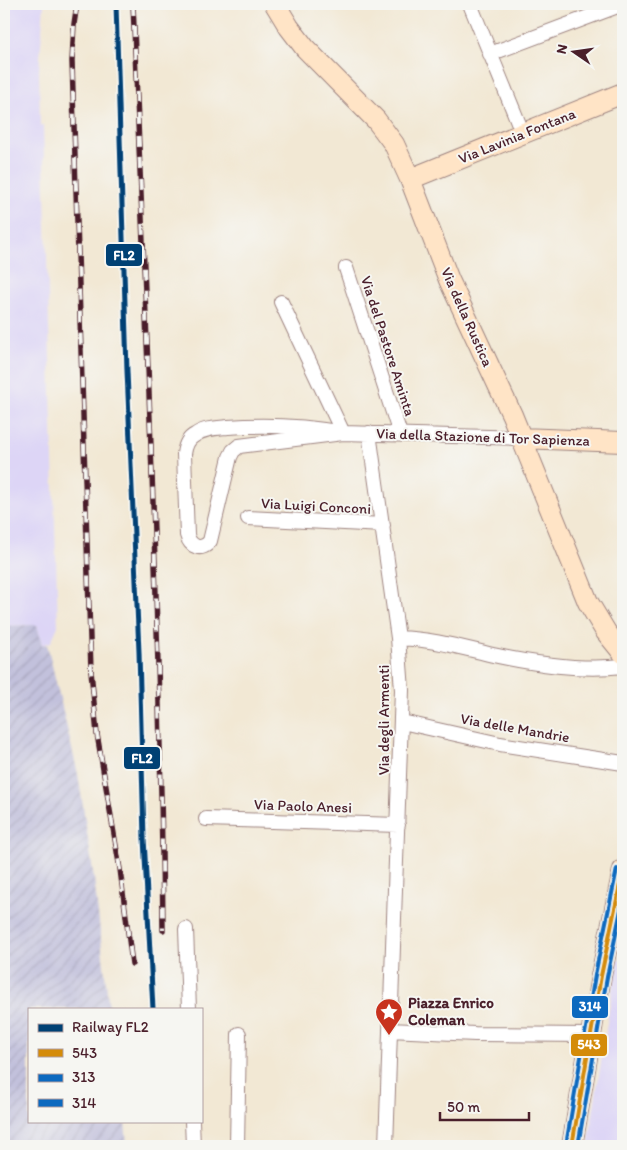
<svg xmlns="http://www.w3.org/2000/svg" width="627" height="1150" viewBox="0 0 627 1150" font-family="Itim,sans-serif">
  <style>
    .built { fill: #ddd5f6 }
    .industrial { fill: url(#industrial-furrows) }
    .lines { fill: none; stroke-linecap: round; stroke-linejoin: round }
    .street-casing { stroke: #9e8480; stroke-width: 16 }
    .secondary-casing { stroke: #9e8480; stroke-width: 22 }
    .street { stroke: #fff; stroke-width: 14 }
    .secondary { stroke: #ffe4c6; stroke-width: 20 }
    .rail-casing { stroke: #4a1f2b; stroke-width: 5.5 }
    .rail { stroke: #f6f6f2; stroke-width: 4; stroke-dasharray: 11; stroke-linecap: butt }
    .bus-1-casing { stroke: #f6f6f2; stroke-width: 8 }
    .bus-2-casing { stroke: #f6f6f2; stroke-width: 8 }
    .bus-3-casing { stroke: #f6f6f2; stroke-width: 8 }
    .bus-1 { stroke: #d48b09; stroke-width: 4 }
    .bus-2 { stroke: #0c69bf; stroke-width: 4 }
    .bus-3 { stroke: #0c69bf; stroke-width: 4 }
    .rail-1-casing { stroke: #f6f6f2; stroke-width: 9 }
    .rail-1 { stroke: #004174; stroke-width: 5 }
    .labels { text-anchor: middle; stroke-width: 4; stroke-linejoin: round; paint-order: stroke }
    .street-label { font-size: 15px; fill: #4a1f2b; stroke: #f6f6f2 }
    .poi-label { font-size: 15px; font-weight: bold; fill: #4a1f2b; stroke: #f6f6f2; text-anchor: start }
    .line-badge { stroke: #f6f6f2; stroke-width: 2 }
    .badge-label { font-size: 14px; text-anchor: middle; font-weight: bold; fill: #fff }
  </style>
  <defs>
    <pattern id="industrial-furrows" width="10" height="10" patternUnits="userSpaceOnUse" patternTransform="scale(1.25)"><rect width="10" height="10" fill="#c2c1dc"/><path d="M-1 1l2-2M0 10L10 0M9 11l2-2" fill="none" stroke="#a8a5bd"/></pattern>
  </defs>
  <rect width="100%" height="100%" fill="#f6f6f2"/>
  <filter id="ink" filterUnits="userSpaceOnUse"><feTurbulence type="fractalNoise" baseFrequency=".02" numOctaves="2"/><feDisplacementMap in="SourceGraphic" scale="10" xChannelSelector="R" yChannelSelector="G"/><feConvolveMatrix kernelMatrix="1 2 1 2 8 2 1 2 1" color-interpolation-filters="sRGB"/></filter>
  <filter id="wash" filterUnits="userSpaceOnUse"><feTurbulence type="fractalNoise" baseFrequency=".0096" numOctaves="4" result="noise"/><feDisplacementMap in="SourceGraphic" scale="20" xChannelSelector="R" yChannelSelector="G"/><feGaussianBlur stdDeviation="1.12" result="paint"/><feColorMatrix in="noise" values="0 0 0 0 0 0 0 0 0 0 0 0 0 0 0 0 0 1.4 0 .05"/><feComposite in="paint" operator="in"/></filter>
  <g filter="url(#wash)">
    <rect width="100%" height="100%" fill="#f2e8d4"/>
    <path class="built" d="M 4,4 L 44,4 L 39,71 L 40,126 L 43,126 L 58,626 L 51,642 L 42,645 L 37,625 L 4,626 Z
      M 617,959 L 623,960 L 623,1146 L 588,1146 Z"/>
    <path class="industrial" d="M 37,625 L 42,645 L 47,644 L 78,774 L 94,878 L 109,1009 L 29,1009 L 29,1121 L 125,1121 L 127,1146 L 4,1146 L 4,626 Z"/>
  </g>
  <g filter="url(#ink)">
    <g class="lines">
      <g class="street-casing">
        <path id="street" d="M 470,4 L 523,134
          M 490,54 L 623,4
          M 346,268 L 400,434
          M 281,302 L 343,433
          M 343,433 C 305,426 267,424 228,427 C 217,428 204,428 195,435 C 187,439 185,446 184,454 L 187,535 C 190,547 202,552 210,541 L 230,457 L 233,451 L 239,446 L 343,433 L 521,438
          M 369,433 L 398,638 L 402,690 L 386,1146
          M 248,518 L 383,525
          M 398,638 C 433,639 459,647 493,655 C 535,664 580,671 623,666
          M 402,722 L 500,744 L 623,763
          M 206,819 L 398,825
          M 186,929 L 189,1009
          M 390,1030 L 475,1034 L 591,1035
          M 192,1121 L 193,1146
          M 237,1146 L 239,1034"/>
      </g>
      <g class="secondary-casing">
        <path id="secondary" d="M 275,4 L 289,27 L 305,48 L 376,120 L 394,144 L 410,179 L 449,280 L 512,415 L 588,602 L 606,632 L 623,653
          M 410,179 L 623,93
          M 521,438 L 623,442
          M 572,1146 L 601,976 L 623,870"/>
      </g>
      <use href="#street" class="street"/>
      <use href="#secondary" class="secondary"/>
      <g class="rail-casing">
        <path id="rail" d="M 77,4 L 74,24 L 72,61 L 91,671 L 97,734 L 120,869 L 132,964
          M 133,4 C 146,312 160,621 163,930"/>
      </g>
      <use href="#rail" class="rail"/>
      <g class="bus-1-casing">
        <path id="bus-1" d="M 572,1146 L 601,976 L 623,870"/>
      </g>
      <g class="bus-2-casing">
        <path id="bus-2" d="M 578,1146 L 607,977 L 623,900"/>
      </g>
      <g class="bus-3-casing">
        <path id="bus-3" d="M 566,1145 L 595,975 L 617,869"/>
      </g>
      <use href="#bus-1" class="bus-1"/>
      <use href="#bus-2" class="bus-2"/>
      <use href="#bus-3" class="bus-3"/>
      <g class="rail-1-casing">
        <path id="rail-1" d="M 116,4 L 127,371 L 139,652 L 144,838 L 153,1009"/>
      </g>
      <use href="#rail-1" class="rail-1"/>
    </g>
  </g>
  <defs>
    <g id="sight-pin" transform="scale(1.4375)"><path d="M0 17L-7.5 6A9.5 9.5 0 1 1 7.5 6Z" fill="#c8321e" stroke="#f6f6f2"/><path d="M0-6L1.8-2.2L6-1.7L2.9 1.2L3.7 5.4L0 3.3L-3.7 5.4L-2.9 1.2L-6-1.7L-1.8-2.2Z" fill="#fff"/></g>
  </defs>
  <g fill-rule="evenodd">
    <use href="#sight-pin" x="389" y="1012"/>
  </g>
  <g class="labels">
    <g class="street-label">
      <text transform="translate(517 136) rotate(-22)" y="5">Via Lavinia Fontana</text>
      <text transform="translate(467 317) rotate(66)" y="5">Via della Rustica</text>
      <text transform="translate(388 346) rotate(72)" y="5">Via del Pastore Aminta</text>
      <text transform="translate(483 437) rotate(2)" y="5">Via della Stazione di Tor Sapienza</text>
      <text transform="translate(316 506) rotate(3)" y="5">Via Luigi Conconi</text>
      <text transform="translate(384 720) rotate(-90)" y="5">Via degli Armenti</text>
      <text transform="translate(515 728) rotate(10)" y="5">Via delle Mandrie</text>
      <text transform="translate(303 806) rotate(2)" y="5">Via Paolo Anesi</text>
    </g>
    <g class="poi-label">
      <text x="408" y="1008">Piazza Enrico<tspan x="408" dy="17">Coleman</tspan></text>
    </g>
  </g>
  <g class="line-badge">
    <rect x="105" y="243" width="38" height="24" rx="5" fill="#004174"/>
    <rect x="123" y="746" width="38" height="24" rx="5" fill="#004174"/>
    <rect x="571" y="995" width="38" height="24" rx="5" fill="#0c69bf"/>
    <rect x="570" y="1033" width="38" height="24" rx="5" fill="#d48b09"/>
  </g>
  <g class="badge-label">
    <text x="124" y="260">FL2</text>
    <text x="142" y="763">FL2</text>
    <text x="590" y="1011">314</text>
    <text x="589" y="1049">543</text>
  </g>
  <rect width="627" height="1150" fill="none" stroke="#f6f6f2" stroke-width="20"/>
  <rect x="28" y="1008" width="175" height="115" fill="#f6f6f2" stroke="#b1a0a2"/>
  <rect x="38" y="1024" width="25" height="8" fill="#004174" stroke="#b1a0a2"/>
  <text x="72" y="1032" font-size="15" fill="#4a1f2b">Railway FL2</text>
  <rect x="38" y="1049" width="25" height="8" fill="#d48b09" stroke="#b1a0a2"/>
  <text x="72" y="1058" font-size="15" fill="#4a1f2b">543</text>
  <rect x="38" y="1074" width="25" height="8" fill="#0c69bf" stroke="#b1a0a2"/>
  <text x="72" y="1082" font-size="15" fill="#4a1f2b">313</text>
  <rect x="38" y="1099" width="25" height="8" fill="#0c69bf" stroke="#b1a0a2"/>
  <text x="72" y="1108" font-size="15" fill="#4a1f2b">314</text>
  <g transform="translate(574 52) rotate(283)" stroke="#f6f6f2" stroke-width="4" paint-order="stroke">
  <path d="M0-4L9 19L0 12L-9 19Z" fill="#4a1f2b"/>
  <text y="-8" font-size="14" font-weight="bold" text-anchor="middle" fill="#4a1f2b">N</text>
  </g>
  <path d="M440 1112v8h89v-8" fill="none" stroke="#4a1f2b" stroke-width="2.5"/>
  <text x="447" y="1112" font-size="15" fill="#4a1f2b" stroke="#f6f6f2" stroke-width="4" paint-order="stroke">50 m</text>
</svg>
